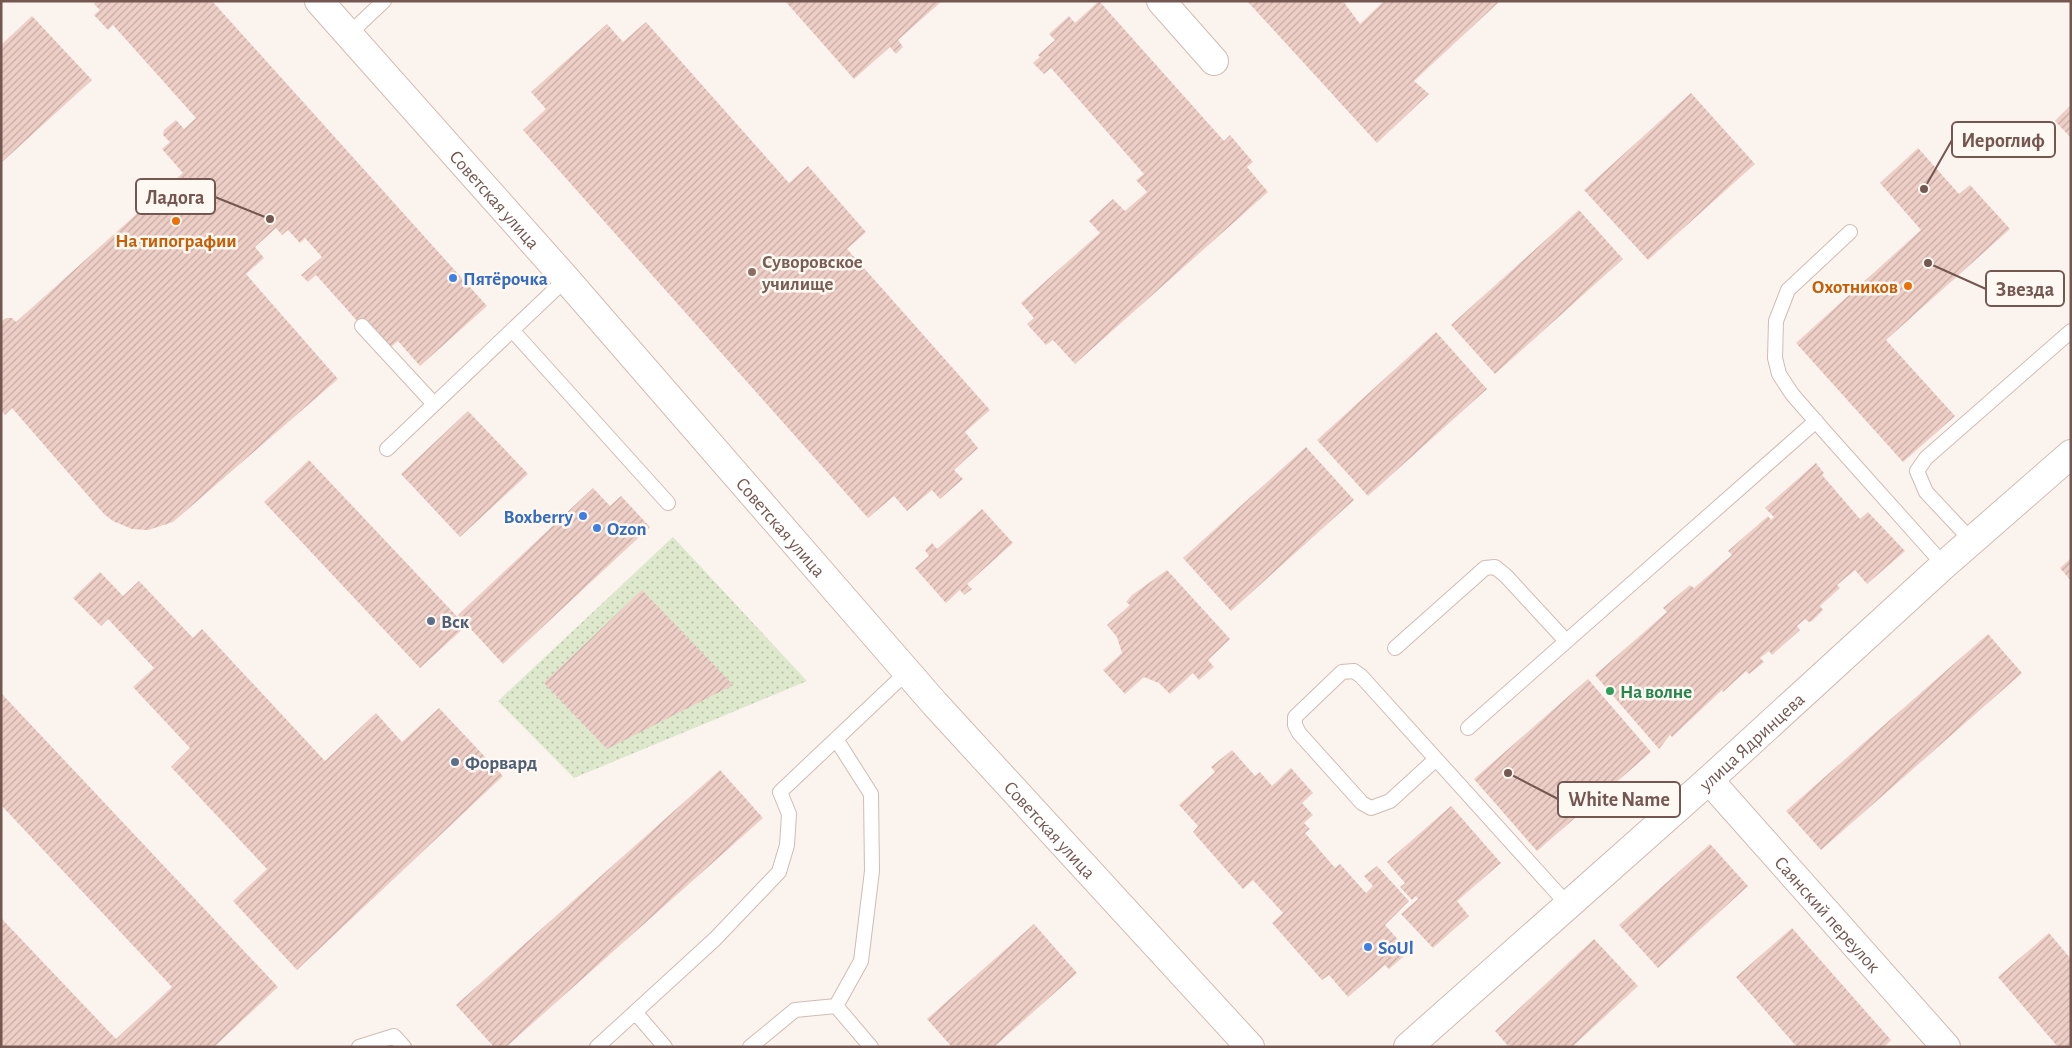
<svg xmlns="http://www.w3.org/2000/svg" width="2072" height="1048" viewBox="0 0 2072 1048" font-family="'Alegreya Sans',sans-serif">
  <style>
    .grass { fill: url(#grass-dots) }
    .building { fill: url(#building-hatch) }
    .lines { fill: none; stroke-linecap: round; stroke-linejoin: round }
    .service-casing { stroke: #cfbcb5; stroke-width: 16 }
    .minor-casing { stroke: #cfbcb5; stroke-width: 30 }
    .secondary-casing { stroke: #d2bbb3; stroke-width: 30 }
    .service { stroke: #fff; stroke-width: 14 }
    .minor { stroke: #fff; stroke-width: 28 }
    .secondary { stroke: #fff; stroke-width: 28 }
    .food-dot { fill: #e8710a; stroke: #fef8f3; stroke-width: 2 }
    .education-dot { fill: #8d6e63; stroke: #fef8f3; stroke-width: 2 }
    .shop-dot { fill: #3f7fe0; stroke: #fef8f3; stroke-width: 2 }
    .service-dot { fill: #5c6f8a; stroke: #fef8f3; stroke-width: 2 }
    .leisure-dot { fill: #2e9e5b; stroke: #fef8f3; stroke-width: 2 }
    .labels { text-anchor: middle; stroke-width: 5; stroke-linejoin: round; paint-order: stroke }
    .street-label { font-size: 19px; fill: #755751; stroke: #fef8f3 }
    .food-label { font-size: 19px; font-weight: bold; fill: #c56008; stroke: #fef8f3 }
    .education-label { font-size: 19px; font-weight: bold; fill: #785e54; stroke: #fef8f3; text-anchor: start }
    .shop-label { font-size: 19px; font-weight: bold; fill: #366cbe; stroke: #fef8f3; text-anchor: start }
    .service-label { font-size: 19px; font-weight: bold; fill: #4e5e75; stroke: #fef8f3; text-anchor: start }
    .leisure-label { font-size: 19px; font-weight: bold; fill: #27864d; stroke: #fef8f3; text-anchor: start }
    .leader { fill: none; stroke: #755751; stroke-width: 2 }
    .callout-dot { fill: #755751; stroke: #fef8f3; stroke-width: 2 }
    .callout { fill: #fef8f3; stroke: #755751; stroke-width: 2 }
    .callout-label { font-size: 20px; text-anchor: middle; font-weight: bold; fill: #755751 }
  </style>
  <defs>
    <pattern id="grass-dots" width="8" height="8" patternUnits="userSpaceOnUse" patternTransform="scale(1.25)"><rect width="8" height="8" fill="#dde8cc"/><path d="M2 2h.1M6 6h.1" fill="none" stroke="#b8bfa8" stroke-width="1.8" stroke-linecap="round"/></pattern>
    <pattern id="building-hatch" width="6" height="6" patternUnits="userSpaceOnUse" patternTransform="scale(1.25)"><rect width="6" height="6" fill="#eecfc7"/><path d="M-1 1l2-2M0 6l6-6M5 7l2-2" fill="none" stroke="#c5aba4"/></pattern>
  </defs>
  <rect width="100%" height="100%" fill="#fbf3ed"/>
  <path class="grass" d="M 673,537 L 807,681 L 574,778 L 498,701 Z"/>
  <path class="building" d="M 97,1 L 212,1 L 487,306 L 420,366 L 398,341 L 391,347 L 366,319 L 360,324 L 316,275 L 308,282 L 301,275 L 322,257 L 305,238 L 300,243 L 288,230 L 282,235 L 276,228 L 255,247 L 264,258 L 246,274 L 338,379 L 173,522 L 148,530 L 132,529 L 113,521 L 104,514 L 12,408 L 5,415 L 1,410 L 1,322 L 6,318 L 12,318 L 16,322 L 141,210 L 138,206 L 138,195 L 148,187 L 159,187 L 163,190 L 183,173 L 162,149 L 170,142 L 163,135 L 164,130 L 176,120 L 184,129 L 196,118 L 113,25 L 108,30 L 94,15 L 100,10 L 94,4 Z
    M 785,1 L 942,1 L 898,40 L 903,47 L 896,54 L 890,47 L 854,79 Z
    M 1099,1 L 1224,141 L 1230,135 L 1253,162 L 1247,167 L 1268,192 L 1075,364 L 1053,340 L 1046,345 L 1027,324 L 1034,318 L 1021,303 L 1100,233 L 1089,221 L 1113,199 L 1125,211 L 1147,192 L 1136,180 L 1144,174 L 1051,68 L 1044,74 L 1033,63 L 1040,57 L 1038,55 L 1055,40 L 1049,34 L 1069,16 L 1075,23 Z
    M 1247,1 L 1343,1 L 1360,24 L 1384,1 L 1500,1 L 1414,81 L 1429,94 L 1377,143 Z
    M 32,16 L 92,80 L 1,163 L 1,45 Z
    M 646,22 L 789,183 L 808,166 L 866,232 L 847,249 L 990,410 L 965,432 L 978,448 L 954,470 L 963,479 L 940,499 L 932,490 L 907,511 L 894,496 L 868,518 L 523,130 L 546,109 L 531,92 L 607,24 L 623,42 Z
    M 1691,93 L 1755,164 L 1648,260 L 1584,190 Z
    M 2071,105 L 2071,138 L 2055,121 Z
    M 1918,148 L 1959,194 L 1970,185 L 2010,229 L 1886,340 L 1955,416 L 1903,462 L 1796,343 L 1921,230 L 1880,183 Z
    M 1579,210 L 1623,259 L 1495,374 L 1451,325 Z
    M 1436,332 L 1487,389 L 1368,496 L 1317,440 Z
    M 468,411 L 528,474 L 460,537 L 401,474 Z
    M 1306,447 L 1354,500 L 1231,611 L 1183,558 Z
    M 309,460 L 466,626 L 420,668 L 264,502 Z
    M 1816,463 L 1824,473 L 1822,475 L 1860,519 L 1868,512 L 1905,551 L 1867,584 L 1855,570 L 1837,585 L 1840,588 L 1820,606 L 1823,610 L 1812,621 L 1809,622 L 1805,619 L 1797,626 L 1800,630 L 1772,655 L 1769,651 L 1760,658 L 1764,662 L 1749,674 L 1746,671 L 1723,692 L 1722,690 L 1672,737 L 1670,735 L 1659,749 L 1595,675 L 1667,612 L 1663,608 L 1690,585 L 1694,588 L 1732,555 L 1728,551 L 1768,516 L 1771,520 L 1774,517 L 1765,508 Z
    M 593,488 L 610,506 L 621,496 L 650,527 L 503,664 L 458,615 Z
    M 982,509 L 1013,543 L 967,584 L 972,589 L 964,595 L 960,590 L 946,603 L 915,568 L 929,556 L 925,550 L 932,543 L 937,549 Z
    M 2071,558 L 2071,581 L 2060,568 Z
    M 1167,570 L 1230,639 L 1208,660 L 1214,667 L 1199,680 L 1193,673 L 1170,694 L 1159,683 L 1144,677 L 1125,694 L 1103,670 L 1122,653 L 1117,637 L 1107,625 L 1130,605 L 1126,602 L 1132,595 Z
    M 100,572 L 123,596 L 139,581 L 193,638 L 202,629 L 325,761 L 376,713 L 402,742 L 439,708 L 503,776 L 297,970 L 233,901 L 267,869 L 171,767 L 190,748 L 133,687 L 154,668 L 108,619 L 101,626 L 73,598 Z
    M 642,590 L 733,685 L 607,749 L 544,683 Z
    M 1988,634 L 2022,673 L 1821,850 L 1786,811 Z
    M 1588,679 L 1651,752 L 1537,851 L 1474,779 Z
    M 1,693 L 278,987 L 214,1047 L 1,1047 L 1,918 L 116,1039 L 172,987 L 1,805 Z
    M 1232,750 L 1255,776 L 1260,772 L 1272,786 L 1291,768 L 1313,793 L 1302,803 L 1313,815 L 1304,823 L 1310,829 L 1305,833 L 1335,868 L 1340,864 L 1366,893 L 1373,886 L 1364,876 L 1377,866 L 1409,901 L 1385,925 L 1409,952 L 1389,969 L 1385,965 L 1348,997 L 1329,975 L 1322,980 L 1272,923 L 1283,913 L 1253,880 L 1243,889 L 1193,832 L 1198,826 L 1179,805 L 1215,772 L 1211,767 Z
    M 720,770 L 763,818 L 506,1047 L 494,1047 L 456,1005 Z
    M 1451,806 L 1501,863 L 1457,901 L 1469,916 L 1433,948 L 1401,914 L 1418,899 L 1416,896 L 1412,900 L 1400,887 L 1405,883 L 1387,862 Z
    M 1710,844 L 1748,886 L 1658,968 L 1619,925 Z
    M 1034,924 L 1077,973 L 994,1047 L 952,1047 L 927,1019 Z
    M 1792,928 L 1891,1040 L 1884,1047 L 1797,1047 L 1736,977 Z
    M 2049,933 L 2071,959 L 2071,1047 L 2058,1047 L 1998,977 Z
    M 1594,939 L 1638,986 L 1572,1047 L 1509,1047 L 1495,1031 Z"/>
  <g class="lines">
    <g class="service-casing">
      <path id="service" d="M 349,34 L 384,1
        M 1850,232 L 1788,290 L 1776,321 L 1775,358 L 1779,374 L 1792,394 L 1826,433 L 1944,565
        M 362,326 L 434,404
        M 512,330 L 668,503
        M 387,449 L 566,279
        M 1972,541 L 1926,492 L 1917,471 L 1926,458 L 2071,331
        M 1395,648 L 1485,568 L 1495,567 L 1506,576 L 1566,641
        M 1468,728 L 1816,421
        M 836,739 L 871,794 L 872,871 L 861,961 L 836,1006
        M 1436,759 L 1390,801 L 1371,808 L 1362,803 L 1299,733 L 1295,725 L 1295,717 L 1342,672 L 1354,671 L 1361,676 L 1568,905
        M 635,1012 L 665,1047
        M 359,1047 L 394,1036 L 404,1047
        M 597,1047 L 715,939 L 779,872 L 787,845 L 789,814 L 780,792 L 907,672
        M 750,1047 L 795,1010 L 836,1006 L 871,1047"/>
    </g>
    <g class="minor-casing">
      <g id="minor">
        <path d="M 1161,1 L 1214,61"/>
        <path id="s1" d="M 1709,780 L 1946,1047"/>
        <path id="s2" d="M 1408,1047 L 1709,780 L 1944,565 L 2071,454"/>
      </g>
    </g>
    <g class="secondary-casing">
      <g id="secondary">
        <path id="s3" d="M 319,1 L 566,279 L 935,704 L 1250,1047"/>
      </g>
    </g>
    <use href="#service" class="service"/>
    <use href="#minor" class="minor"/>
    <use href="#secondary" class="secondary"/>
  </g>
  <g class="food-dot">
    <circle cx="176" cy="221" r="5"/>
    <circle cx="1908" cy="286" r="5"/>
  </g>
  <circle class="education-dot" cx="752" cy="272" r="5"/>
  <g class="shop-dot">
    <circle cx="453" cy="278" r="5"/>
    <circle cx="583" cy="516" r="5"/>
    <circle cx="597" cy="528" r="5"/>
    <circle cx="1368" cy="947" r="5"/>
  </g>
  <g class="service-dot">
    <circle cx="431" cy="621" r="5"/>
    <circle cx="455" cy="762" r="5"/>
  </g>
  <circle class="leisure-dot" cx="1610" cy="691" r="5"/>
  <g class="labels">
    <g class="street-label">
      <text dy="7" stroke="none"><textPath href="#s3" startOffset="265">Советская улица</textPath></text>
      <text dy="7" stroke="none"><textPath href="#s3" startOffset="700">Советская улица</textPath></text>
      <text dy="7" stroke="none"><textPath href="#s2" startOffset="460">улица Ядринцева</textPath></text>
      <text dy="7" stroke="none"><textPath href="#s3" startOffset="1105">Советская улица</textPath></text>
      <text dy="7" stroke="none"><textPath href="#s1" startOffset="179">Саянский переулок</textPath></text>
    </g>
    <g class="food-label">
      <text x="176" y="247">На типографии</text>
      <text x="1898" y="293" text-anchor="end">Охотников</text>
    </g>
    <g class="education-label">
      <text x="762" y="268">Суворовское<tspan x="762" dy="22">училище</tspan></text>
    </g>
    <g class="shop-label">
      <text x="463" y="285">Пятёрочка</text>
      <text x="573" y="523" text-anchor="end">Boxberry</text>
      <text x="607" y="535">Ozon</text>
      <text x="1378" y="954">SoUl</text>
    </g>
    <g class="service-label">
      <text x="441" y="628">Вск</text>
      <text x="465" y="769">Форвард</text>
    </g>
    <g class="leisure-label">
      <text x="1620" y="698">На волне</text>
    </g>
  </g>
  <path class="leader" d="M1924 189L1952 140M270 219L215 197M1928 263L1986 289M1508 773L1558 799"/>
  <g class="callout-dot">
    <circle cx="1924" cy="189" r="5"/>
    <circle cx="270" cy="219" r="5"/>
    <circle cx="1928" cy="263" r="5"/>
    <circle cx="1508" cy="773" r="5"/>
  </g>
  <g class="callout">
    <rect x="1952" y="122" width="103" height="35" rx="5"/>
    <rect x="136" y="179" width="79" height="35" rx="5"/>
    <rect x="1986" y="271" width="78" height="35" rx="5"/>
    <rect x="1558" y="782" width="122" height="35" rx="5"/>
  </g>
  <g class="callout-label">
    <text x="2003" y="147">Иероглиф</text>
    <text x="175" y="204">Ладога</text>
    <text x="2025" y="296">Звезда</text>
    <text x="1619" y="806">White Name</text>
  </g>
  <rect width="2072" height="1048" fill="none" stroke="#755751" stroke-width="5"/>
</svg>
